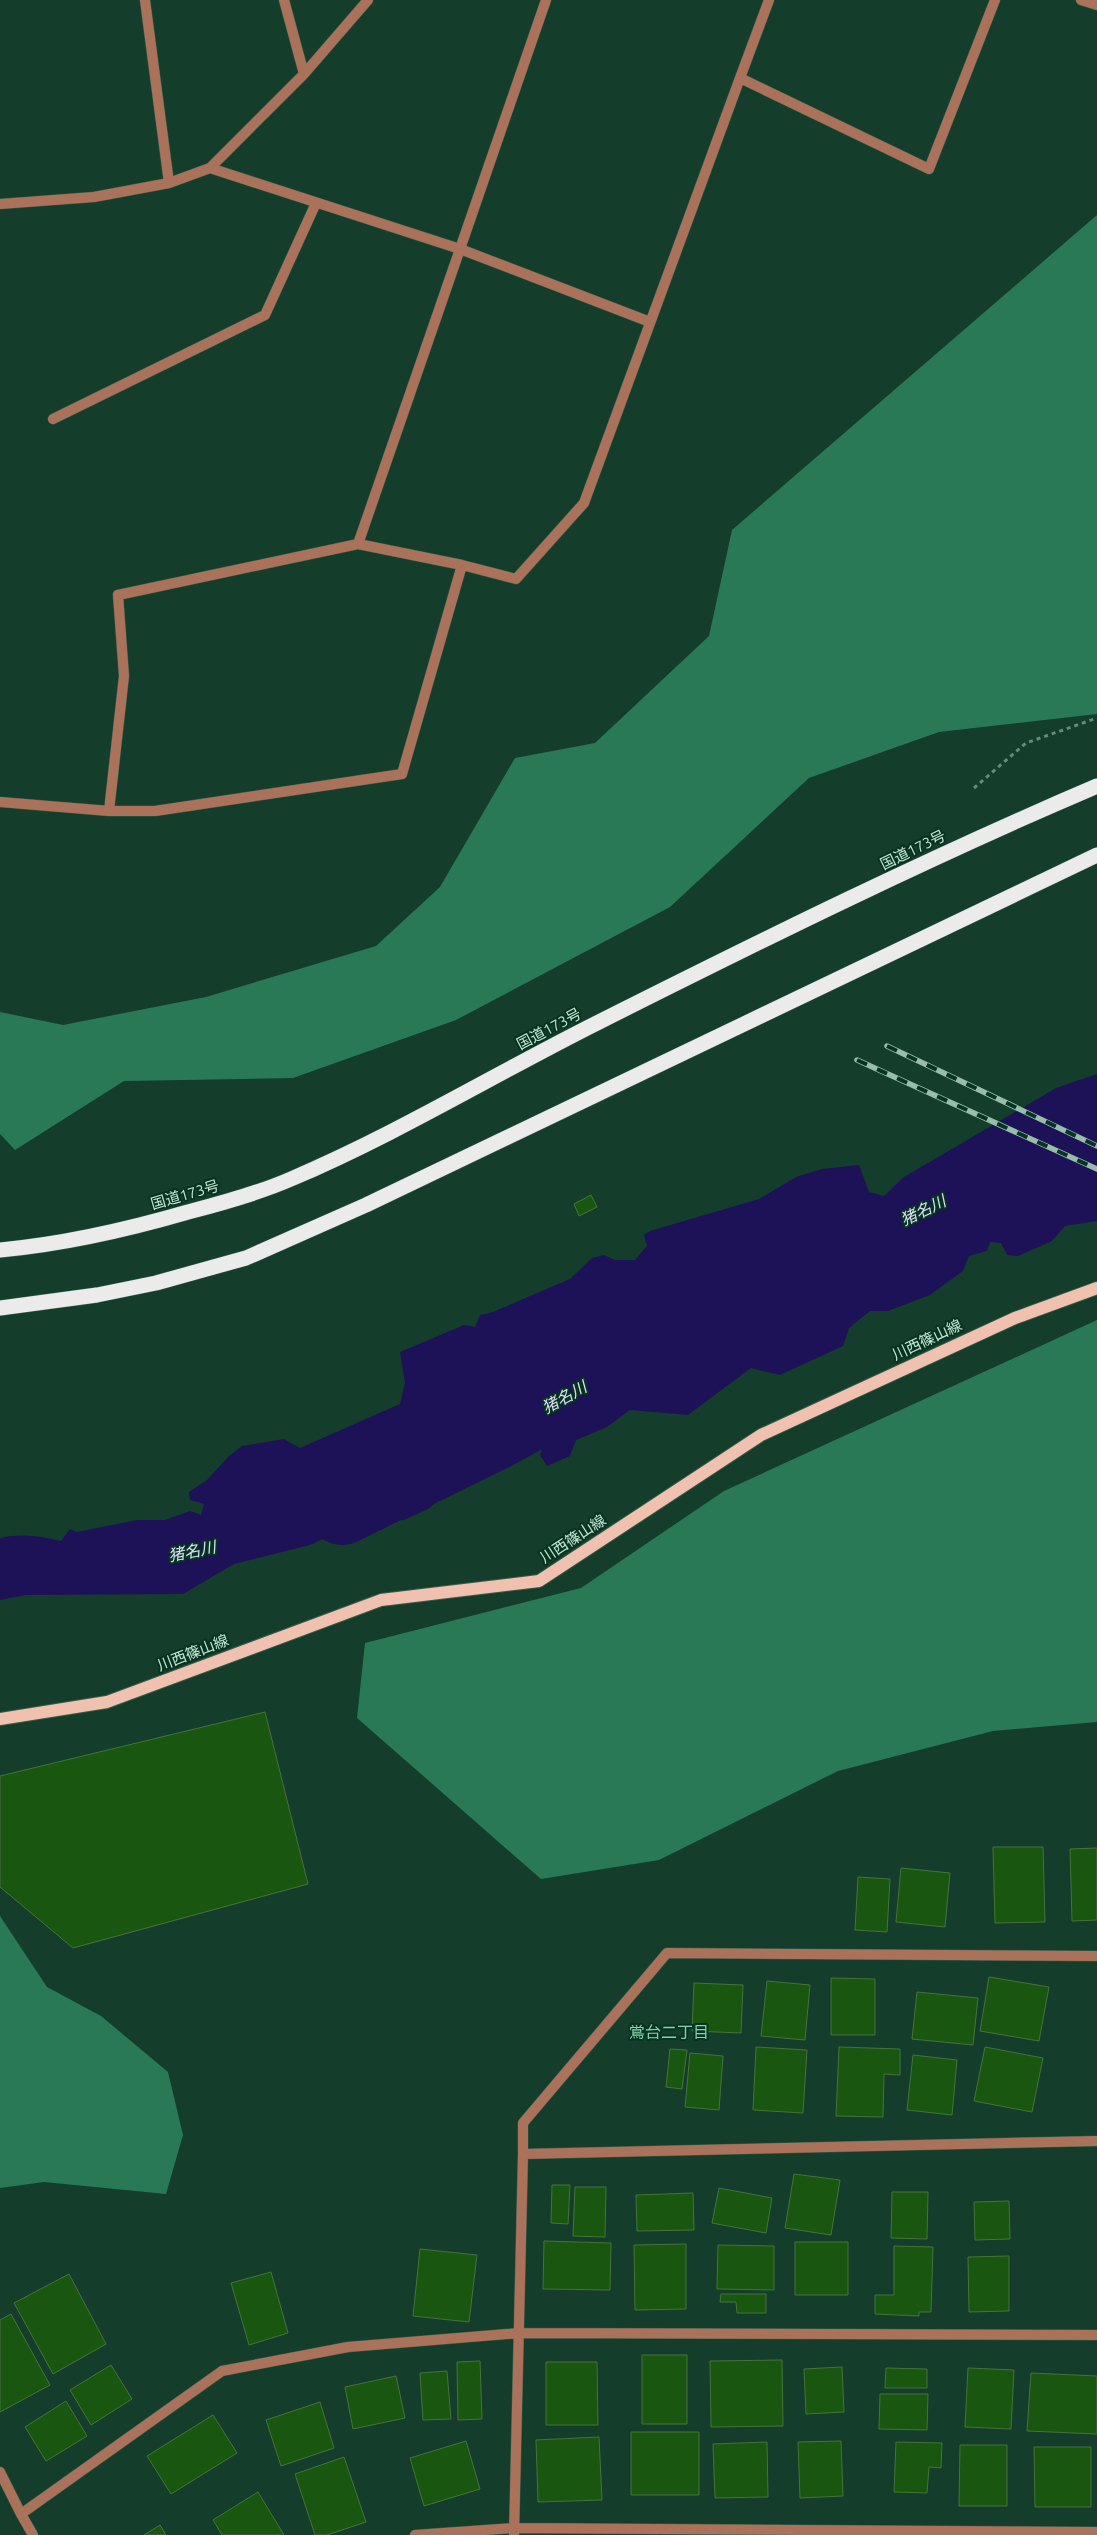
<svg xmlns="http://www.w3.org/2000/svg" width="1097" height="2535" viewBox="0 0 1097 2535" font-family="Ubuntu,'Noto Sans JP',sans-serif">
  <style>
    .forest { fill: #2a7956 }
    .water { fill: #1d1258 }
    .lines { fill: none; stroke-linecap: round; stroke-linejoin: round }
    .river { stroke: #1d1258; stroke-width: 70 }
    .building { fill: #19560f; stroke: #45733d }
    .street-casing { stroke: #345d49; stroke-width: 11 }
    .primary-casing { stroke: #345d49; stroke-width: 14 }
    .highway-casing { stroke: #345d49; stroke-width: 16 }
    .path { stroke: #648b78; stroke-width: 3; stroke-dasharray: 4 4; stroke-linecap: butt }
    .street { stroke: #aa715b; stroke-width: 10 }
    .primary { stroke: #f1c1af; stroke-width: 12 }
    .highway { stroke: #ebebeb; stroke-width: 15 }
    .rail-casing { stroke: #98beab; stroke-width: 5.5 }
    .rail { stroke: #073321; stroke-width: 4; stroke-dasharray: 11; stroke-linecap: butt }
    .labels { text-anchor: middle; stroke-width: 4; stroke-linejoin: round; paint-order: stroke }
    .street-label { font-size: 15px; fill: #c3e8d4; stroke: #073321 }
    .water-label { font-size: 16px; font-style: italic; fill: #dee0f6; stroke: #073321 }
    .neighbourhood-label { font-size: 16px; fill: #84d2ab; stroke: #073321 }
  </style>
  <rect width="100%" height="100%" fill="#143e2b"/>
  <path class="forest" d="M 1097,215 L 1097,714 L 939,732 L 809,778 L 670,907 L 456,1020 L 293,1078 L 124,1081 L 15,1150 L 0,1134 L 0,1012 L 63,1025 L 206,997 L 376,946 L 440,887 L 515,758 L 595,743 L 709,636 L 732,530 Z
    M 1097,1320 L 1097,1722 L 993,1731 L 838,1771 L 659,1860 L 541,1879 L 357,1718 L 365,1643 L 581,1588 L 724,1491 Z
    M 0,1916 L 47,1987 L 101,2016 L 168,2072 L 183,2135 L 166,2194 L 44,2182 L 0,2188 Z"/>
  <path class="water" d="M 1097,1074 L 1097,1221 L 1065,1226 L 1052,1241 L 1018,1256 L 1007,1255 L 1001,1243 L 990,1242 L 987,1251 L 969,1256 L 963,1271 L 930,1295 L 888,1311 L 870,1311 L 849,1328 L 843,1346 L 780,1375 L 751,1368 L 688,1415 L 630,1410 L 607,1427 L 576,1440 L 570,1456 L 547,1466 L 540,1455 L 552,1420 L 546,1411 L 535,1408 L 534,1419 L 526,1421 L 519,1408 L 497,1408 L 483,1418 L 476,1449 L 463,1457 L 435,1449 L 428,1454 L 434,1491 L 441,1496 L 430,1508 L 404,1520 L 358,1523 L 310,1545 L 234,1564 L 183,1594 L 26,1595 L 0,1600 L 0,1538 C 19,1533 42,1536 61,1541 L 70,1529 L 77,1532 L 137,1520 L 165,1520 L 190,1511 L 201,1515 L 204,1504 L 190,1500 L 189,1492 L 207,1480 L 229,1456 L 242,1446 L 284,1439 L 300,1448 L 400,1404 L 405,1383 L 400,1352 L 464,1325 L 475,1327 L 480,1315 L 493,1312 L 570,1279 L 592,1258 L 604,1255 L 615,1260 L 635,1260 L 647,1246 L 644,1235 L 650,1231 L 759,1199 L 796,1177 L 822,1169 L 859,1165 L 869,1192 L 884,1196 L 904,1177 L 1056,1088 Z"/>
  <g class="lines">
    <path class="river" d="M 342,1510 L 495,1435 L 625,1364"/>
  </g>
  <path class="building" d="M 591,1195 L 597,1207 L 579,1216 L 574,1204 Z
    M 265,1712 L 308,1884 L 73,1948 L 0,1887 L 0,1776 Z
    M 993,1847 L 1043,1847 L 1045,1922 L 995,1923 Z
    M 1097,1848 L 1097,1920 L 1072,1921 L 1070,1849 Z
    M 901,1868 L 950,1873 L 945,1927 L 896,1922 Z
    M 858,1877 L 890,1879 L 887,1932 L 855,1930 Z
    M 989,1977 L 1049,1987 L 1039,2041 L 980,2031 Z
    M 831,1978 L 875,1979 L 875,2035 L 831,2035 Z
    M 767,1981 L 810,1985 L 805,2040 L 761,2036 Z
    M 694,1983 L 743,1985 L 741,2033 L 692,2031 Z
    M 917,1992 L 978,1998 L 973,2045 L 912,2039 Z
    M 756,2047 L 807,2050 L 803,2113 L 753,2110 Z
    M 839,2047 L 900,2049 L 900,2075 L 884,2074 L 883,2117 L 836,2116 Z
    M 985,2047 L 1043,2058 L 1032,2112 L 974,2101 Z
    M 670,2049 L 687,2050 L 682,2089 L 666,2087 Z
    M 690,2053 L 723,2056 L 719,2110 L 685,2107 Z
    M 913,2055 L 957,2060 L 952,2115 L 907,2110 Z
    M 794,2174 L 840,2180 L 831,2235 L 785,2228 Z
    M 552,2185 L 570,2185 L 568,2224 L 551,2223 Z
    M 575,2187 L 606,2187 L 605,2237 L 573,2236 Z
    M 719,2188 L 772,2198 L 766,2233 L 712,2223 Z
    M 892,2192 L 928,2192 L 927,2239 L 891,2238 Z
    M 693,2193 L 694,2230 L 637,2231 L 636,2195 Z
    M 1009,2201 L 1010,2239 L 975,2240 L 974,2202 Z
    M 544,2241 L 611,2243 L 610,2290 L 543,2289 Z
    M 795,2242 L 848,2242 L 848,2295 L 795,2295 Z
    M 686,2244 L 686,2309 L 635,2310 L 634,2245 Z
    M 718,2245 L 774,2246 L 774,2290 L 717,2289 Z
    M 894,2246 L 933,2247 L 931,2312 L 919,2312 L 919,2316 L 875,2314 L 875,2295 L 894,2295 Z
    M 420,2249 L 477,2255 L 469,2322 L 413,2316 Z
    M 1009,2256 L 1009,2311 L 969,2312 L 968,2257 Z
    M 271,2272 L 288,2333 L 249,2345 L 231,2283 Z
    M 69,2274 L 106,2344 L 53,2374 L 14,2303 Z
    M 721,2294 L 766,2294 L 766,2313 L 737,2313 L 736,2302 L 720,2302 Z
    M 11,2314 L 50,2385 L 0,2412 L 0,2320 Z
    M 642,2355 L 687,2355 L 687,2424 L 642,2424 Z
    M 782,2360 L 783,2426 L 711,2427 L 710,2361 Z
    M 480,2361 L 482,2419 L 458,2420 L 457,2362 Z
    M 546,2362 L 597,2362 L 598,2425 L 546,2425 Z
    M 111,2365 L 132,2399 L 91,2425 L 70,2390 Z
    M 842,2367 L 844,2412 L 806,2414 L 804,2369 Z
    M 886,2368 L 927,2369 L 927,2388 L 885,2388 Z
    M 968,2368 L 1014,2370 L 1011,2429 L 965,2427 Z
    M 447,2371 L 451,2419 L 423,2420 L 420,2373 Z
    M 1031,2373 L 1097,2376 L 1097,2434 L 1027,2431 Z
    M 396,2376 L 405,2418 L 353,2429 L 345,2387 Z
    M 880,2394 L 928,2394 L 927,2430 L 879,2429 Z
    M 66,2401 L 87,2436 L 46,2461 L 25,2427 Z
    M 320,2402 L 334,2448 L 281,2466 L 266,2420 Z
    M 213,2415 L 237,2453 L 171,2494 L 147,2456 Z
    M 631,2432 L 699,2432 L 699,2495 L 631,2495 Z
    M 599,2437 L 602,2500 L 538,2502 L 536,2440 Z
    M 466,2441 L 480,2489 L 424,2506 L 410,2458 Z
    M 841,2441 L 843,2496 L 800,2498 L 798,2442 Z
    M 767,2442 L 768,2497 L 715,2498 L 713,2444 Z
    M 896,2442 L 942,2443 L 941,2468 L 929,2467 L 927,2493 L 894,2492 Z
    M 960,2445 L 1007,2445 L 1007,2506 L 959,2506 Z
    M 1034,2447 L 1091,2447 L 1091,2507 L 1035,2507 Z
    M 344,2457 L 366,2522 L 327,2535 L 315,2535 L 295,2474 Z
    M 258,2492 L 284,2535 L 222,2535 L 213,2520 Z
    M 160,2525 L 166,2535 L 144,2535 Z"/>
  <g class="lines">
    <g class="street-casing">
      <path id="street" d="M 145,0 L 169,183
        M 284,0 L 304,74
        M 546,0 L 460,249 L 650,322
        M 1081,0 L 1097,5
        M 740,78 L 769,0
        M 210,168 L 460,249 L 358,544
        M 0,204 L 94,197 L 169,183 L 210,168 L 304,74 L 368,0
        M 53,419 L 265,315 L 316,203
        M 462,565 L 516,579 L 584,503 L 740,78 L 929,169 L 995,0
        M 0,802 L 109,811 L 155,811 L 402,774 L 462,565 L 358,544 L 118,595 L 124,676 L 109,811
        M 523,2154 L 523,2123 L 667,1953 L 1097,1956
        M 0,2472 L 21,2514
        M 33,2535 L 21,2514 L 222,2371 L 348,2347 L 519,2333 L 1097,2335
        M 415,2535 L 514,2528 L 1097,2532
        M 514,2535 L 523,2154 L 1097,2141"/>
    </g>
    <g class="primary-casing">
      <path id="primary" d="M 0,1719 L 107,1702 L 381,1600 L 539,1581 L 761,1435 L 1015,1318 L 1097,1288"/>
    </g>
    <g class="highway-casing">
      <path id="highway" d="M 0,1250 C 65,1244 126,1230 188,1212 C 223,1203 259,1193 291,1179 C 397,1134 495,1074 597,1023 C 762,940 928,858 1097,786
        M 0,1308 L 97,1295 L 156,1283 L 246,1258 L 366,1205 L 1097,855"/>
    </g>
    <path class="path" d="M 974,788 L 1026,743 L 1097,718"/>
    <use href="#street" class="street"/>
    <use href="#primary" class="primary"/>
    <use href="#highway" class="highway"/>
    <g class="rail-casing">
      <path id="rail" d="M 887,1046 L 1097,1146
        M 857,1060 L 1097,1169"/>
    </g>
    <use href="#rail" class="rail"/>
  </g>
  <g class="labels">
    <g class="street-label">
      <text transform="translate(913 850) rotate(-26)" y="5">国道173号</text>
      <text transform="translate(549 1029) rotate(-28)" y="5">国道173号</text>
      <text transform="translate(185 1195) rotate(-16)" y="5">国道173号</text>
      <text transform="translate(927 1340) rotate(-25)" y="5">川西篠山線</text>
      <text transform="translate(573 1539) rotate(-33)" y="5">川西篠山線</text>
      <text transform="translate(193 1653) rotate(-21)" y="5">川西篠山線</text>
    </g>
    <g class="water-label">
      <text transform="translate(923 1210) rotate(-26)" y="6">猪名川</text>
      <text transform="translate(564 1397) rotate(-29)" y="6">猪名川</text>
      <text transform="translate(192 1551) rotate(-11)" y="6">猪名川</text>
    </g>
    <g class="neighbourhood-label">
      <text x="669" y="2038">鴬台二丁目</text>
    </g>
  </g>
</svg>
